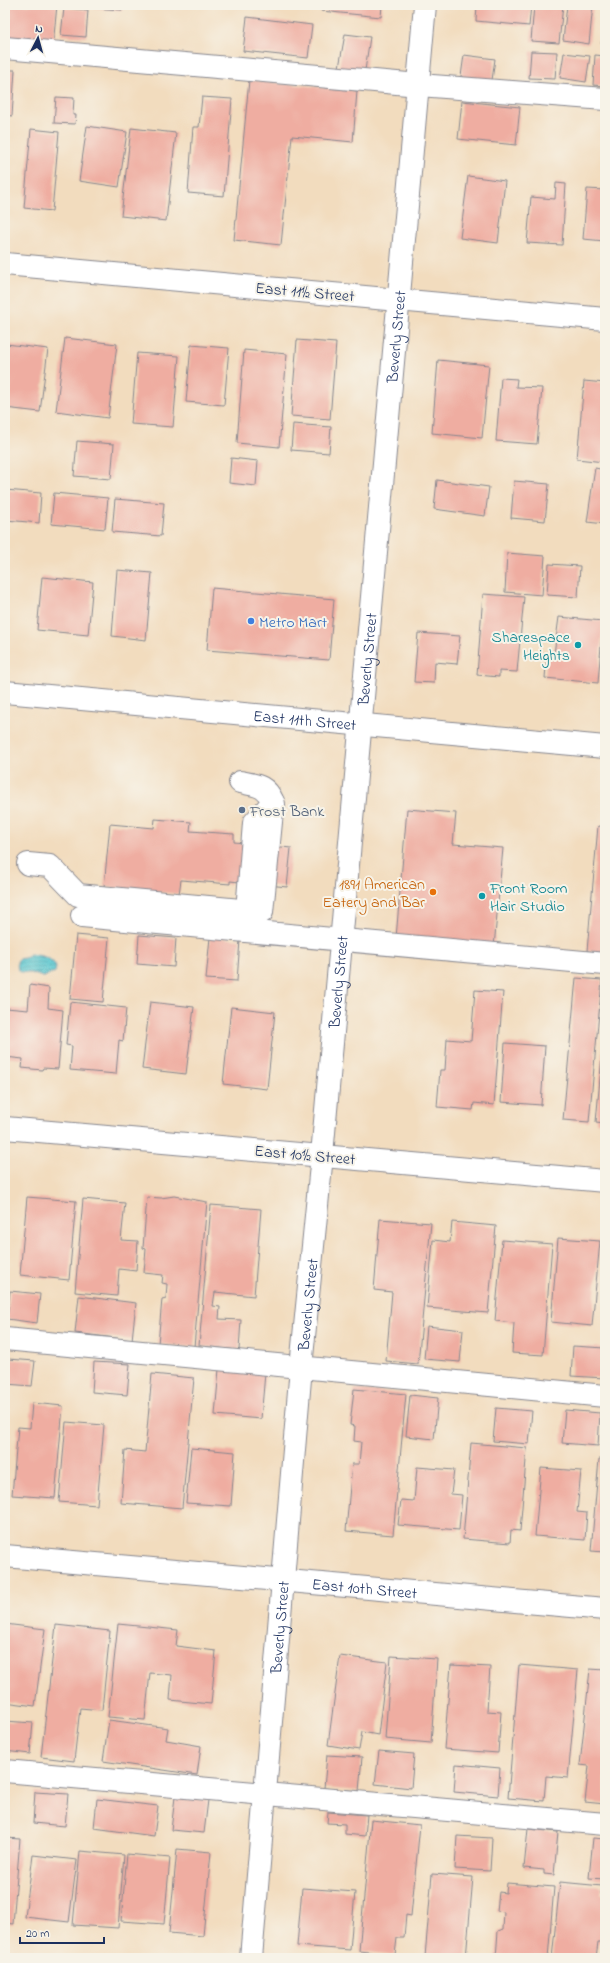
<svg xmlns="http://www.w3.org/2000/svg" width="610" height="1963" viewBox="0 0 610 1963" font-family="'Indie Flower',sans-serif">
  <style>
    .water { fill: url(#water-rules); stroke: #3c7c98 }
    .building { fill: #efada1 }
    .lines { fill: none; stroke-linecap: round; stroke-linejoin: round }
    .minor-casing { stroke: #86868e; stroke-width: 24 }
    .major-casing { stroke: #86868e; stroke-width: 24 }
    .minor { stroke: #fff; stroke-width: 22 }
    .major { stroke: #fff; stroke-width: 22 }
    .shop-dot { fill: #3f7fe0; stroke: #f7f3e8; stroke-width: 1.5 }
    .culture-dot { fill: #0f9aa8; stroke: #f7f3e8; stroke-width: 1.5 }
    .service-dot { fill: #5c6f8a; stroke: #f7f3e8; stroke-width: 1.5 }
    .food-dot { fill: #e8710a; stroke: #f7f3e8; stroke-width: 1.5 }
    .labels { text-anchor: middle; stroke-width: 4; stroke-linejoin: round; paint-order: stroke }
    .street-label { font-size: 16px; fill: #1b2f5e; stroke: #f7f3e8 }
    .shop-label { font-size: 16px; fill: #366cbe; stroke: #f7f3e8; text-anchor: start }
    .culture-label { font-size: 16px; fill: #0d838f; stroke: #f7f3e8; text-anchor: end }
    .service-label { font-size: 16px; fill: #4e5e75; stroke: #f7f3e8; text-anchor: start }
    .food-label { font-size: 16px; fill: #c56008; stroke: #f7f3e8; text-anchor: end }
  </style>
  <defs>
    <pattern id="water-rules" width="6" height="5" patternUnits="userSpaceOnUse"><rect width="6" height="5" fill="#5cc9d2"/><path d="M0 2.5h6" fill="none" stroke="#4ba4ae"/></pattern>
  </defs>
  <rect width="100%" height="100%" fill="#f7f3e8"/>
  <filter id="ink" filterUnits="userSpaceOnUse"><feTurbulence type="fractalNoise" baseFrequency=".025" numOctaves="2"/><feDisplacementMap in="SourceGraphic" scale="8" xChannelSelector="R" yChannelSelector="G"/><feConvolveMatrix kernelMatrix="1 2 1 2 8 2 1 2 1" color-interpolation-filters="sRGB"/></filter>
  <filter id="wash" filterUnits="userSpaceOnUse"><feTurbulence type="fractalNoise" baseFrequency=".012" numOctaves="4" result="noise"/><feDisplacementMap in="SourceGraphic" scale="16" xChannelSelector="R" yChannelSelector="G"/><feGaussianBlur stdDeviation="0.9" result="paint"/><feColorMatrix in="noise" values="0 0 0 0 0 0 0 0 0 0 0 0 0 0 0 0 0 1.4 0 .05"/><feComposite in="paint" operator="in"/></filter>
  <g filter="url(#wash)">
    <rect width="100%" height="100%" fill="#f2dcbe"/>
    <path class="water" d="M 30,954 C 40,956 51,956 56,967 L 55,972 L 43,977 L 31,973 L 21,972 L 18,970 L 17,962 L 19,959 L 25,958 Z"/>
    <g id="blocks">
      <path class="building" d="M 5,5 L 57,5 L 53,46 L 5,41 Z
        M 95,5 L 122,5 L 122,10 L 95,8 Z
        M 322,5 L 382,5 L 381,17 L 321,11 Z
        M 477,5 L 531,5 L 529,26 L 476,21 Z
        M 534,5 L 563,5 L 559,43 L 531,41 Z
        M 567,5 L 593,5 L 589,44 L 563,40 Z
        M 64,8 L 88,10 L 86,37 L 61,35 Z
        M 247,17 L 312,25 L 308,58 L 243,51 Z
        M 604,22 L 605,22 L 605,44 L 601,44 Z
        M 345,34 L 370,37 L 364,77 L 338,73 Z
        M 531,51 L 557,52 L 555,79 L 529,78 Z
        M 564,53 L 590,56 L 586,82 L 560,78 Z
        M 464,55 L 495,59 L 491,87 L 460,83 Z
        M 595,55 L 605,56 L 605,86 L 593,85 Z
        M 5,70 L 15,70 L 12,116 L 5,115 Z
        M 249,80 L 357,91 L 353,142 L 292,136 L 281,245 L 234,240 Z
        M 56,97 L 74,98 L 73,115 L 76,115 L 75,124 L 54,123 Z
        M 202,97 L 232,99 L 224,196 L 188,193 L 193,127 L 199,127 Z
        M 462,101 L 520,107 L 516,145 L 458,139 Z
        M 87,126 L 127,132 L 119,187 L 79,181 Z
        M 131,128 L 176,133 L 166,221 L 121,216 Z
        M 31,129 L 59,132 L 52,211 L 24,208 Z
        M 468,176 L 505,181 L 498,243 L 460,238 Z
        M 556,183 L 566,184 L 562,245 L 527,243 L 531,197 L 555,199 Z
        M 587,189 L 605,190 L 605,241 L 583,239 Z
        M 65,338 L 117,344 L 108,418 L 56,411 Z
        M 297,340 L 336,343 L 330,419 L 291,416 Z
        M 6,344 L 48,349 L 40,412 L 5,408 Z
        M 191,345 L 229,348 L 224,405 L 186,402 Z
        M 244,350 L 287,354 L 279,447 L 237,443 Z
        M 137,353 L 179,356 L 173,427 L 131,424 Z
        M 438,360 L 489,365 L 482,438 L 432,433 Z
        M 501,378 L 517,379 L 516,387 L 542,388 L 537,444 L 496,441 Z
        M 584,381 L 605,383 L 604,462 L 577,459 Z
        M 293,424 L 331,427 L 329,453 L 291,450 Z
        M 77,441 L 114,444 L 111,479 L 74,476 Z
        M 231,458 L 258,461 L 256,486 L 229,483 Z
        M 595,468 L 605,470 L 605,524 L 587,522 Z
        M 437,480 L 489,487 L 485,516 L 434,509 Z
        M 514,481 L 549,484 L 545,521 L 511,518 Z
        M 5,490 L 41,493 L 39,523 L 6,520 L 8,501 L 5,501 Z
        M 54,493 L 108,498 L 105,529 L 51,524 Z
        M 115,499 L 164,503 L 161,536 L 112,532 Z
        M 507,553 L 545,556 L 542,595 L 505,592 Z
        M 549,564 L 580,566 L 578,597 L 547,595 Z
        M 117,570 L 152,573 L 146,640 L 112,636 Z
        M 42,577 L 93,582 L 88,635 L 37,630 Z
        M 212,588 L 334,599 L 329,660 L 207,650 Z
        M 483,594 L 524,597 L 517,672 L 499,671 L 499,677 L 477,675 Z
        M 559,617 L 603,621 L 598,683 L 545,678 L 547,654 L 554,654 Z
        M 418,633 L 460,636 L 457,664 L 435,662 L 434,683 L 414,682 Z
        M 407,809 L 456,813 L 453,844 L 503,848 L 494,947 L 396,938 Z
        M 155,819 L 191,822 L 190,831 L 234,834 L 234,842 L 291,848 L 287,887 L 230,881 L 230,884 L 181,880 L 179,894 L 104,887 L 110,824 L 154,828 Z
        M 598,826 L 605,827 L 605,953 L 587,951 Z
        M 76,935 L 109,938 L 103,1002 L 70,999 Z
        M 139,935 L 176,938 L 174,967 L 137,964 Z
        M 210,937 L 240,940 L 237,981 L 206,979 Z
        M 576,978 L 602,980 L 589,1122 L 563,1120 Z
        M 30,985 L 49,988 L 48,1008 L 63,1010 L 58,1069 L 43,1068 L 42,1070 L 22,1068 L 23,1059 L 5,1057 L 6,1008 L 28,1010 Z
        M 475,990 L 503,992 L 494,1105 L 474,1103 L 473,1110 L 437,1107 L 440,1070 L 445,1070 L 447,1039 L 471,1041 Z
        M 70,1002 L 126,1008 L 123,1041 L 119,1040 L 116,1074 L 70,1070 L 72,1046 L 66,1045 Z
        M 150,1002 L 194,1007 L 186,1074 L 142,1069 Z
        M 231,1007 L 275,1012 L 267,1089 L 223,1084 Z
        M 604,1034 L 605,1034 L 605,1123 L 596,1122 Z
        M 505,1043 L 545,1046 L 541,1105 L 501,1102 Z
        M 174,1196 L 207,1202 L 194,1347 L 158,1344 L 162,1299 L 166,1298 L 167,1284 L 162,1283 L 163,1275 L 144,1273 L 146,1249 L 143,1248 L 147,1197 L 161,1198 Z
        M 27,1197 L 76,1201 L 69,1280 L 20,1275 Z
        M 83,1199 L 125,1203 L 121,1240 L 138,1241 L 136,1271 L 119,1269 L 117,1296 L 75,1292 Z
        M 211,1205 L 261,1209 L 254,1296 L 215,1292 L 213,1306 L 220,1307 L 219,1319 L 241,1320 L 239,1350 L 199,1346 Z
        M 380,1219 L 431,1223 L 418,1364 L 386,1361 L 392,1292 L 374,1290 Z
        M 452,1222 L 496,1226 L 488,1313 L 427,1308 L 433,1240 L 450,1242 Z
        M 558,1238 L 600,1241 L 592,1326 L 551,1322 Z
        M 502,1240 L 552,1244 L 543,1355 L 512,1353 L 514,1323 L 495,1321 Z
        M 10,1291 L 40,1294 L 37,1323 L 7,1319 Z
        M 79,1296 L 136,1303 L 132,1340 L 75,1333 Z
        M 427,1326 L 463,1330 L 460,1362 L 424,1359 Z
        M 573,1346 L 605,1348 L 605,1378 L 571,1376 Z
        M 8,1359 L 35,1361 L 32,1386 L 6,1384 Z
        M 94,1362 L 130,1364 L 127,1395 L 92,1392 Z
        M 219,1369 L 265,1373 L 261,1419 L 215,1415 Z
        M 152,1374 L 194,1378 L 182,1508 L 121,1503 L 125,1450 L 145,1452 Z
        M 354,1389 L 406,1394 L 393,1535 L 346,1531 L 352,1464 L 359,1464 L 361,1442 L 354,1441 L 355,1426 L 350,1425 Z
        M 410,1395 L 438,1398 L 434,1439 L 406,1436 Z
        M 32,1403 L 63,1406 L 55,1498 L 12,1495 L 18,1427 L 30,1428 Z
        M 496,1408 L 532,1411 L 529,1444 L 493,1441 Z
        M 565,1410 L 600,1413 L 598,1446 L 562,1443 Z
        M 66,1422 L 104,1425 L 97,1505 L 59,1502 Z
        M 471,1443 L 527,1448 L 520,1531 L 511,1530 L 510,1543 L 463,1539 Z
        M 191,1448 L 235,1452 L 231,1506 L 186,1503 Z
        M 599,1459 L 605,1459 L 605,1552 L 591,1551 Z
        M 417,1467 L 454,1470 L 451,1494 L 462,1495 L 459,1530 L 398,1525 L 401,1500 L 414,1501 Z
        M 541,1468 L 581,1471 L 577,1512 L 587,1513 L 585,1540 L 535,1536 Z
        M 5,1624 L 45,1629 L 35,1706 L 5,1702 Z
        M 118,1624 L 178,1630 L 176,1646 L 216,1651 L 211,1704 L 170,1700 L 172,1675 L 150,1673 L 145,1720 L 108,1717 Z
        M 56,1625 L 110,1631 L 102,1710 L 80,1708 L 74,1761 L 41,1757 Z
        M 340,1656 L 387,1662 L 378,1735 L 362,1732 L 359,1750 L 328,1745 Z
        M 391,1656 L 437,1659 L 431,1743 L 385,1739 Z
        M 451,1665 L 490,1667 L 487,1711 L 501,1712 L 498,1753 L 444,1749 Z
        M 519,1665 L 578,1670 L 568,1778 L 546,1776 L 544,1801 L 508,1798 Z
        M 590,1669 L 605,1670 L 605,1804 L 585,1802 L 589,1766 L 580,1765 Z
        M 109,1720 L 168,1728 L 166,1740 L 201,1746 L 197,1775 L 103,1761 Z
        M 5,1721 L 33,1723 L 30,1754 L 5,1751 Z
        M 379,1751 L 414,1754 L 411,1788 L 375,1784 Z
        M 327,1755 L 362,1757 L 359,1791 L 324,1788 Z
        M 456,1764 L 500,1768 L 498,1796 L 454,1792 Z
        M 35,1792 L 68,1794 L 65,1826 L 33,1823 Z
        M 175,1797 L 208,1800 L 204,1833 L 171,1830 Z
        M 97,1799 L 158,1806 L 154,1836 L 94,1828 Z
        M 328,1812 L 367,1815 L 365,1836 L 345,1834 L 345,1824 L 327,1823 Z
        M 371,1820 L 420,1825 L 411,1916 L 406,1915 L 404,1938 L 397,1938 L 395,1955 L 359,1951 Z
        M 528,1829 L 558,1832 L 554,1875 L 544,1874 L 544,1870 L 524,1868 Z
        M 457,1836 L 492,1838 L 490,1871 L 455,1869 Z
        M 5,1838 L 20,1839 L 13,1924 L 5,1923 Z
        M 593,1838 L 605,1839 L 605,1879 L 589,1878 Z
        M 177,1849 L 211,1852 L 203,1936 L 169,1933 Z
        M 80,1851 L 124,1855 L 118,1928 L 73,1925 Z
        M 127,1854 L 170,1858 L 164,1924 L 121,1921 Z
        M 33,1855 L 77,1860 L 69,1922 L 25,1917 Z
        M 432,1874 L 473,1877 L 466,1958 L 425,1957 Z
        M 560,1882 L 602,1886 L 601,1894 L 605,1894 L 605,1942 L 598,1942 L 596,1958 L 552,1958 Z
        M 507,1883 L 554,1887 L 548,1958 L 496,1958 L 498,1931 L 503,1929 L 504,1912 L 497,1911 L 499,1892 L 506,1893 Z
        M 302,1888 L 355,1892 L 350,1950 L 297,1946 Z"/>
    </g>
  </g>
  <g filter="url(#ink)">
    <use href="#blocks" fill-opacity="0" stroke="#86868e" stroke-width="1"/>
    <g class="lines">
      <g class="minor-casing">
        <g id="minor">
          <path d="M 5,48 L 419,85 L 605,99"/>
          <path d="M 5,264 L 605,319"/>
          <path d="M 28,864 L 50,866 L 78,895 L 262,912 L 273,802 C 266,785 256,785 240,782"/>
          <path d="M 247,911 L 254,823 L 273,802 L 274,804"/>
          <path d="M 82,916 L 605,964"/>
          <path d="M 5,1128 L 605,1181"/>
          <path d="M 5,1339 L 605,1396"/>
          <path id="s1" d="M 5,1556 L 605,1609"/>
          <path d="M 5,1771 L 605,1824"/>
          <path id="s2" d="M 251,1958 L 301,1367 L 322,1155 L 425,5"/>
        </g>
      </g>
      <g class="major-casing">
        <g id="major">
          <path id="s3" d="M 5,692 L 605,747"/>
        </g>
      </g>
      <use href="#minor" class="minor"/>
      <use href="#major" class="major"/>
    </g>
  </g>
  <circle class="shop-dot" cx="251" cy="621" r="4"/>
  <g class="culture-dot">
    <circle cx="578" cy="645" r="4"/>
    <circle cx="482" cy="896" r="4"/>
  </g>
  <circle class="service-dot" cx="242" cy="810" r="4"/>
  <circle class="food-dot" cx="433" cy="892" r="4"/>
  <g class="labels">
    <g class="street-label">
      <text transform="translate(305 291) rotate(5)" y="6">East 11½ Street</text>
      <text dy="6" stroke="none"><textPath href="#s2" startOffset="1628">Beverly Street</textPath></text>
      <text dy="6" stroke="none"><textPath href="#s2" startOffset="1304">Beverly Street</textPath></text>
      <text dy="6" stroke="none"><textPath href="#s3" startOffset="301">East 11th Street</textPath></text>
      <text dy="6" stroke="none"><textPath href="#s2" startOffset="980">Beverly Street</textPath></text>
      <text transform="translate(305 1154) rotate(5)" y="6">East 10½ Street</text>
      <text dy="6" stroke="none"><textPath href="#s2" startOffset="656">Beverly Street</textPath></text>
      <text dy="6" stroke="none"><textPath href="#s1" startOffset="361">East 10th Street</textPath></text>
      <text dy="6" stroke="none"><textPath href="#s2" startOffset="332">Beverly Street</textPath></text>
    </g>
    <g class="shop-label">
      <text x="259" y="627">Metro Mart</text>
    </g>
    <g class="culture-label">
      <text x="570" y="642">Sharespace<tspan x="570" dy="18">Heights</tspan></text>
      <text x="490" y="893" text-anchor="start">Front Room<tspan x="490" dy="18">Hair Studio</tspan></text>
    </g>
    <g class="service-label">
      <text x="250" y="816">Frost Bank</text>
    </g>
    <g class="food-label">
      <text x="425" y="889">1891 American<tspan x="425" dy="18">Eatery and Bar</tspan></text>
    </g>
  </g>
  <rect width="610" height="1963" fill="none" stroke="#f7f3e8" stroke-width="20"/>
  <g transform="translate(38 38) rotate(6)" stroke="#f7f3e8" stroke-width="3" paint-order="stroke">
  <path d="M0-3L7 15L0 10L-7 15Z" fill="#1b2f5e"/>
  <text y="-6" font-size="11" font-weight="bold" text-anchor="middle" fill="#1b2f5e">N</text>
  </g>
  <path d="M20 1937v6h84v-6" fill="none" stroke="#1b2f5e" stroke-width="2"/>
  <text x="26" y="1937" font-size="12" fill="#1b2f5e" stroke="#f7f3e8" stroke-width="3" paint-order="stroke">20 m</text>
</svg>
